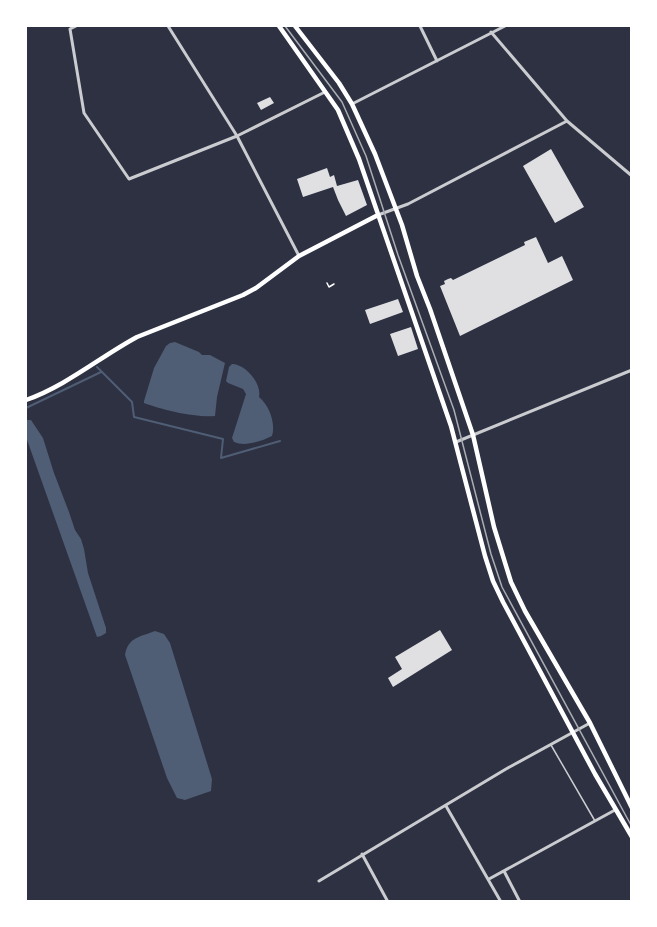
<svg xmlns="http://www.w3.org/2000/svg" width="657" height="927" viewBox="0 0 657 927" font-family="Montserrat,sans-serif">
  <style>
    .water { fill: #4f5d75 }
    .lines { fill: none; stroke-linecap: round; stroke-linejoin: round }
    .stream { stroke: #4f5d75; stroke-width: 2 }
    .building { fill: #e0e0e3 }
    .path { stroke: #fff; stroke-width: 1.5 }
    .service { stroke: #caccd0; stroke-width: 1.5 }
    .minor { stroke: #caccd0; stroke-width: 3 }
    .secondary { stroke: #fff; stroke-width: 4.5 }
    .tram { stroke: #abadb3; stroke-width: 1.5 }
  </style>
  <rect width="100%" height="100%" fill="#2d3142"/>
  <path class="water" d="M 175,342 L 199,352 L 202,355 L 210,355 L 225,363 L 217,397 L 215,416 C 197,418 162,410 144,403 L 144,401 L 154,368 L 166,346 L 170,343 Z
    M 232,364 C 245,364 262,383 259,397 C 269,405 276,423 272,436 C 262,441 245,447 234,442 L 232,438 L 246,394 L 243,389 L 228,383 L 226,381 L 229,367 Z
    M 26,420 L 31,420 L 43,438 L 54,473 L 69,512 L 75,530 L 81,539 L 84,549 L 88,573 L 106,628 L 106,633 L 101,636 L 97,637 L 26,437 Z
    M 155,631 L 164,634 L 170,643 L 212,779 L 211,791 L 185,800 L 177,798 L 167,778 L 125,655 C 128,637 140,637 155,631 Z"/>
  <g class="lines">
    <path class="stream" d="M 97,367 L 132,402 L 134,417 L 223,439 L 221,458 L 280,441
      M 26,408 L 101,372"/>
  </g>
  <path class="building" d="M 270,97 L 274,103 L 261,110 L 257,103 Z
    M 551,149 L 584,207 L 555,223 L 523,166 Z
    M 327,168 L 330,177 L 334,175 L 337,186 L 358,180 L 367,205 L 346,216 L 338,200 L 333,187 L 303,197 L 297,179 Z
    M 536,237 L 548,263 L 562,256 L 573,280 L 460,336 L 440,286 L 445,284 L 444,281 L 448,279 L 451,278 L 453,280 L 525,245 L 524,242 Z
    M 398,299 L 403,312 L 370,324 L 365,310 Z
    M 411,327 L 418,349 L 398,356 L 390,334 Z
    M 440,630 L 452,650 L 393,687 L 388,678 L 402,669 L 395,657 Z"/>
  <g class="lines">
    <path class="path" d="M 327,283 L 329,287 L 334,284"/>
    <path class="service" d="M 551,745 L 595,821"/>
    <path class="minor" d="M 76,26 L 70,29 L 84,113 L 129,179 L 237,136 L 325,92
      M 168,26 L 237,136 L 299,256
      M 420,26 L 437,61
      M 491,32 L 567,121 L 632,176
      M 352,104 L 505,26
      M 378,215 L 408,204 L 567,121
      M 456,442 L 632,370
      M 446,806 L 501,902
      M 362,854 L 388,902
      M 504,871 L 520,902
      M 489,879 L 615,810
      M 319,881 L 506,769 L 590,723"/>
    <path class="secondary" d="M 279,26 L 338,110 L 359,159 L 451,426 L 485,556 L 493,581 L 503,602 L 595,774 L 632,837
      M 295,26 L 339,83 L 352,104 L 375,154 L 402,225 L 417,276 L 430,309 L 473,435 L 494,527 L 511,582 L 525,611 L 590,723 L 632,808
      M 26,400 C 66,386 100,357 137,337 L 243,295 L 256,288 L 299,256 L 378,215"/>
    <path class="tram" d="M 285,26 L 342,102 L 366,156 L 398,255 L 454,410 L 491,554 L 502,587 L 632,827"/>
  </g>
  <rect width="657" height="927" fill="none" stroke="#ffffff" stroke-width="54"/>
</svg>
